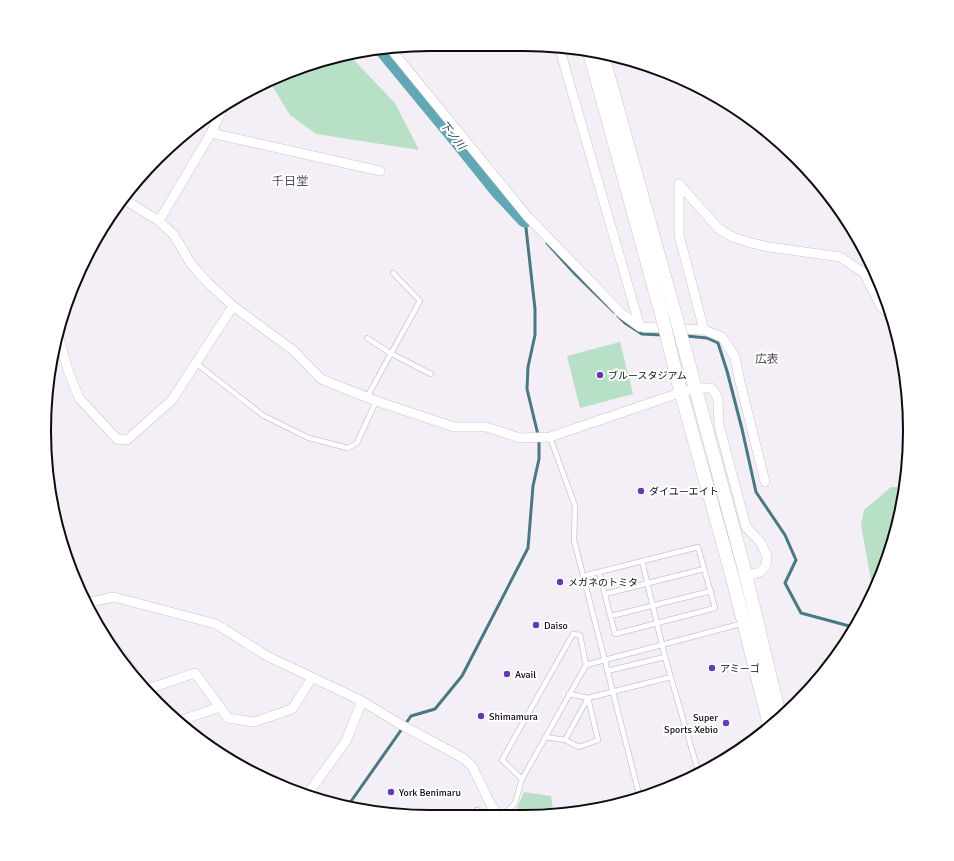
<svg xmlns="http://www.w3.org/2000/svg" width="954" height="861" viewBox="0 0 954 861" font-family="Signika,'Noto Sans JP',sans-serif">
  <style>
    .green { fill: #b8e0c7 }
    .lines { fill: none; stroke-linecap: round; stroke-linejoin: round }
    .stream { stroke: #487982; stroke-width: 3 }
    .river { stroke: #61a8b4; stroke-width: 17 }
    .lane-casing { stroke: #cbc5cd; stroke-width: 6 }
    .street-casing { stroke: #cbc5cd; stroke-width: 10 }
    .secondary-casing { stroke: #cbc5cd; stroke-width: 14 }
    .lane { stroke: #fff; stroke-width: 4.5 }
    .street { stroke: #fff; stroke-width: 9 }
    .secondary { stroke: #fff; stroke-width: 13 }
    .secondary-bridge-casing { stroke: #cbc5cd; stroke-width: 14; stroke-linecap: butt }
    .secondary-bridge { stroke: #fff; stroke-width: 13 }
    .poi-dot { fill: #6739b0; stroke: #fff; stroke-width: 1.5 }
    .labels { text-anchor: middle; stroke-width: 4; stroke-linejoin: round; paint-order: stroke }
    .poi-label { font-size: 10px; fill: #0e0c0f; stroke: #fff; text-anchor: start }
    .water-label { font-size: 11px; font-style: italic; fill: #1b3e44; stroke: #fff }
    .quarter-label { font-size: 12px; fill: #534e54; stroke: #fff }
    .rim { fill: none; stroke: #0e0c0f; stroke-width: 2 }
  </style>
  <rect width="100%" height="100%" fill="#f4eef6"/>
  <path class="green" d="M 348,54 L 395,103 L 419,150 L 316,134 L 290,115 L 269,81 Z
    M 620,342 L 633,394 L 580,408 L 567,356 Z
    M 891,487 L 905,487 L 889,555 L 873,591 L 861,525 L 864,510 Z
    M 524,792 L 551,796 L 554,815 L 523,816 L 517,808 Z"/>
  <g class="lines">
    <path class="stream" d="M 547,243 L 575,274 L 614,312
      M 618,316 L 625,323 L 642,334 L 662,335
      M 686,336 L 707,338 L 718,343 L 727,371 L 742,429 L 756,492 L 785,535 L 796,560 L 785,583 L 801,613 L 853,627 L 854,629
      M 347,807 L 411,716 L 435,709 L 462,676 L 528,548 L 533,486 L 539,459 L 539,439 L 527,389 L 528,367 L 535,335 L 535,309 L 525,219"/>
    <path class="river" d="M 383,49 L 458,140 L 498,190 L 525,219"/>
    <g class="lane-casing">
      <path id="lane" d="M 367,338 L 390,353 L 431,374
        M 197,364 L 264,416 L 309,438 L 348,448 L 357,443 L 376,401
        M 367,397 L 420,301 L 393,273
        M 550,437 L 575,506 L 574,540 L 640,798
        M 642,561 L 665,657
        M 583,576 L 599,572 L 698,547 L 715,608 L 615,634 L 599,572
        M 605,594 L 704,569
        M 611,616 L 711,591
        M 607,671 L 665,657 L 699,774
        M 569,694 L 588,698 L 671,677
        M 545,737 L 565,740 L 588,698
        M 565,740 L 579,747 L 598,740 L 588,698
        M 522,779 L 502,760 L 573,634 L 580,635 L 586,665
        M 473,816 L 477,810 L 484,816
        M 503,816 L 515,803 L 522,779 L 586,665 L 744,623"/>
    </g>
    <g class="street-casing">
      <path id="street" d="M 390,48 L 527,216 L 622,314 L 640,327 L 704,330 L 722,337 L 735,357 L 740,382 L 765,482
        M 560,50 L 640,327
        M 211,133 L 380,171
        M 679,184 L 719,229 L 733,237 L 751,243 L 769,247 L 840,257 L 864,273 L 882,308 L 891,315
        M 679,184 L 679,235 L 704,330
        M 122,198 L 159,221 L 174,235 L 191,264 L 208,283 L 233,306 L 294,351 L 321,379 L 376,401 L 454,427 L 486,427 L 520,438 L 550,437 L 694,388 L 711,388 L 716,394 L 718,401 L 719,425 L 746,527 L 761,543 L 767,556 L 766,566 L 760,572 L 754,574 L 749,573 L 744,568
        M 159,221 L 211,133 L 224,106
        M 58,335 L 68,370 L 79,398 L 117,439 L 127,440 L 172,400 L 233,306
        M 85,603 L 114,597 L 216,624 L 267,656 L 362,701 L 398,723 L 463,758 L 472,766 L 491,805 L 499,816
        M 105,634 L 133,671 L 135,679
        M 145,690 L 195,673 L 228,718 L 254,722 L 292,709 L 312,678
        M 179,721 L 220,707
        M 307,795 L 346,741 L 362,701"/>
    </g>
    <g class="secondary-casing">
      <path id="secondary" d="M 589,51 L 663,320
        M 602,53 L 677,321
        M 691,372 L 744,568 L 780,717
        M 677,378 L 732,576 L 770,727"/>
    </g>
    <use href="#lane" class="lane"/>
    <use href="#street" class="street"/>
    <use href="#secondary" class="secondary"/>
    <g class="secondary-bridge-casing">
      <path id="secondary-bridge" d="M 663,320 L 677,378
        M 677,321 L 691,372"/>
    </g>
    <use href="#secondary-bridge" class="secondary-bridge"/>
  </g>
  <g class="poi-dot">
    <circle cx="600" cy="375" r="4"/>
    <circle cx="641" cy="491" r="4"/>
    <circle cx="560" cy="582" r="4"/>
    <circle cx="536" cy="625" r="4"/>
    <circle cx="712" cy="668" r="4"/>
    <circle cx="507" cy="674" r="4"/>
    <circle cx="481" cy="716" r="4"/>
    <circle cx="726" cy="723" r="4"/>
    <circle cx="391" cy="792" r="4"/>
  </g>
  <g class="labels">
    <g class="poi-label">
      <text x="608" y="379">ブルースタジアム</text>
      <text x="649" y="495">ダイユーエイト</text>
      <text x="568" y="586">メガネのトミタ</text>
      <text x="544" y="629">Daiso</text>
      <text x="720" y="672">アミーゴ</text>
      <text x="515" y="678">Avail</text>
      <text x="489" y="720">Shimamura</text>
      <text x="718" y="721" text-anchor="end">Super<tspan x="718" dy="12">Sports Xebio</tspan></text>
      <text x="399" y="796">York Benimaru</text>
    </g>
    <g class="water-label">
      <text transform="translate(453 135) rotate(51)" y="4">下ノ川</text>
    </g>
    <g class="quarter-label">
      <text x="290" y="185">千日堂</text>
      <text x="767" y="363">広表</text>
    </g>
  </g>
  <path d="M0 0H954V861H0ZM430 51H524A379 379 0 0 1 903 430V431A379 379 0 0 1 524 810H430A379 379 0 0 1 51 431V430A379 379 0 0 1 430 51Z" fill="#fff" fill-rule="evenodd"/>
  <path class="rim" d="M430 51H524A379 379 0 0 1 903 430V431A379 379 0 0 1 524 810H430A379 379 0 0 1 51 431V430A379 379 0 0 1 430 51Z"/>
</svg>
